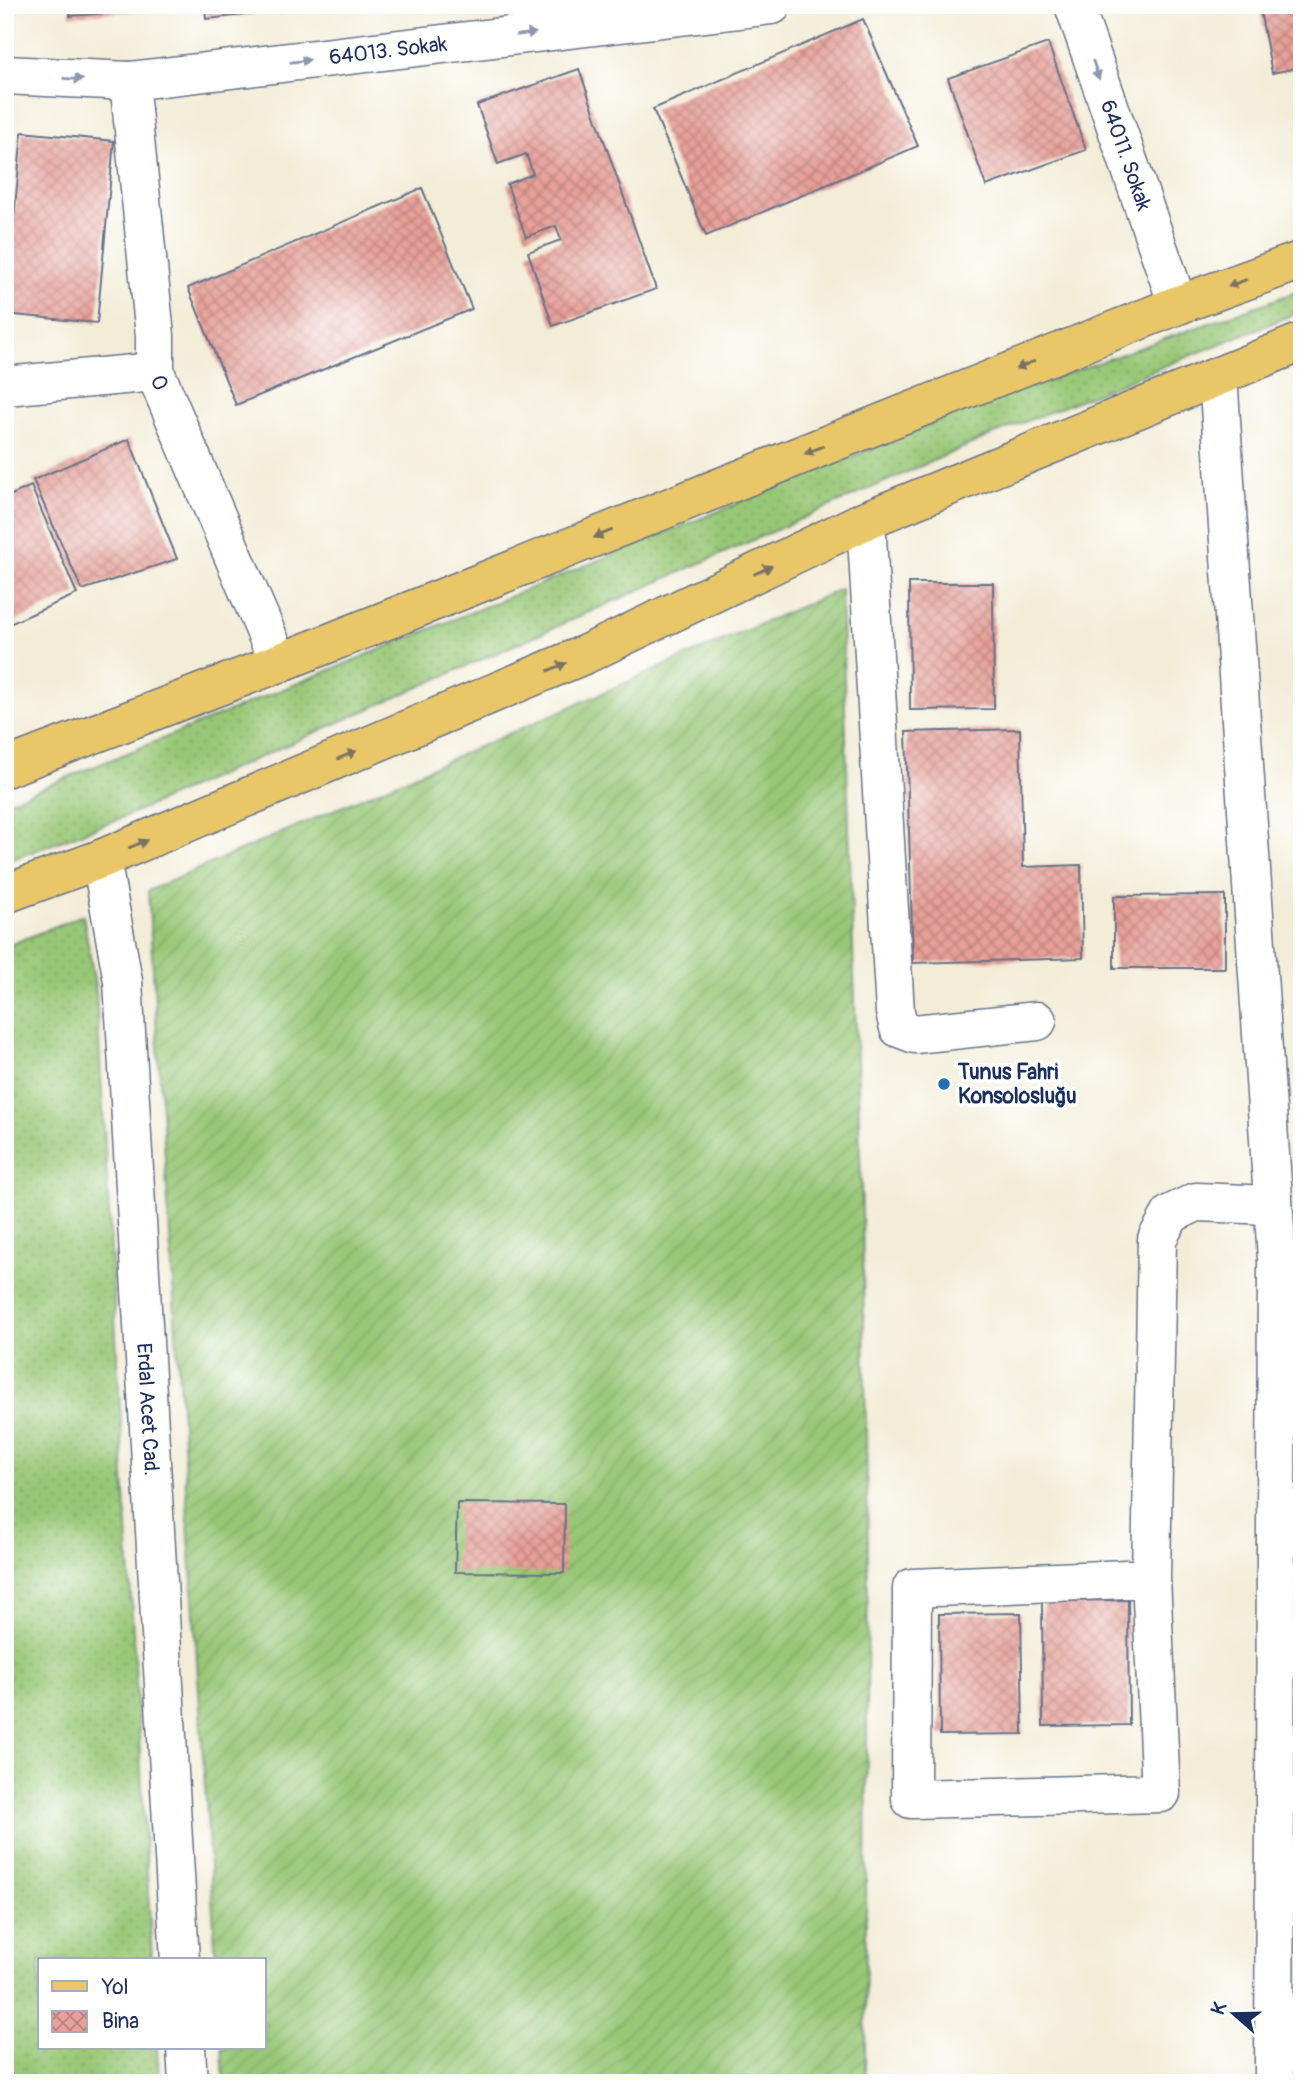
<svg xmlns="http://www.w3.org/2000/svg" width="1307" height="2088" viewBox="0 0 1307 2088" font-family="Pangolin,sans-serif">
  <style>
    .grass { fill: url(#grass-dots); stroke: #5a7b6a; stroke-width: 2 }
    .garden { fill: url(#garden-furrows); stroke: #5a7b6a; stroke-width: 2 }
    .building { fill: url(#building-cross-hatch) }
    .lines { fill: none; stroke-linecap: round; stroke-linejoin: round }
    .minor-casing { stroke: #677289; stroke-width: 41 }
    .tertiary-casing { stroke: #677289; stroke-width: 41 }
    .primary-casing { stroke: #677289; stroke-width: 41 }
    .minor { stroke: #fff; stroke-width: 38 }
    .tertiary { stroke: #fff; stroke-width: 38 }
    .primary { stroke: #e9c769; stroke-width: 38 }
    .oneway { fill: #8d97ae }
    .oneway2 { fill: #787363 }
    .poi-dot { fill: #1f6fb2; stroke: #fff; stroke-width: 2.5 }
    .labels { text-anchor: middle; stroke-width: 7; stroke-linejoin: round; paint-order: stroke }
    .street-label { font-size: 21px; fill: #1b2f5e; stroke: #fff }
    .poi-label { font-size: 21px; font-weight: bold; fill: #1b2f5e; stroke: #fff; text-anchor: start }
  </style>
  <defs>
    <pattern id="grass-dots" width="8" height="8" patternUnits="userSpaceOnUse" patternTransform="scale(1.75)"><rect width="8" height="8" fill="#98c776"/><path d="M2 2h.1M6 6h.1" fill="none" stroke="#82ab68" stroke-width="1.8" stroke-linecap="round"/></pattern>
    <pattern id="garden-furrows" width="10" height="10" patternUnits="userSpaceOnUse" patternTransform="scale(1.75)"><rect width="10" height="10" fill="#98c776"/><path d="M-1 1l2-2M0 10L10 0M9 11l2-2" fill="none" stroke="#82ab68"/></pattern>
    <pattern id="building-cross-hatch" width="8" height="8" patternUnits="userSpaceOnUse" patternTransform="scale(1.75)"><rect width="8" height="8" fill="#e8a098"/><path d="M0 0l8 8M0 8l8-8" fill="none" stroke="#bb837f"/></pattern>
  </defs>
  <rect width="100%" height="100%" fill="#fff"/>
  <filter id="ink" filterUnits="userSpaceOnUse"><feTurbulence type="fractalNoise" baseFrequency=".0143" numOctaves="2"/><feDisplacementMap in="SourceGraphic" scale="14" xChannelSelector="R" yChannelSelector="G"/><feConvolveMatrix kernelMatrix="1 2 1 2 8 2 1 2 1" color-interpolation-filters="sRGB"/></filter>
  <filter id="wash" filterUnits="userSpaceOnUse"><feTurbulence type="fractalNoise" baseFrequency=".00686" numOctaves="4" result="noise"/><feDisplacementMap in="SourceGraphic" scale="28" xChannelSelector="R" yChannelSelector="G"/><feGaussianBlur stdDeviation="1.57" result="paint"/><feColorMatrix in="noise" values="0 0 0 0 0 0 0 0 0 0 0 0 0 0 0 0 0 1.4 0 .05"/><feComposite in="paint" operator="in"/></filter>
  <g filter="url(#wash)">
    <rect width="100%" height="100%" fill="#f3edd8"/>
    <path class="grass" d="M 1302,290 L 1302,311 L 987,437 L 126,816 L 5,862 L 5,803 L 973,407 Z
      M 83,915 L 96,991 L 152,1960 L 40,1960 L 40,2048 L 157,2048 L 159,2083 L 5,2083 L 5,947 Z"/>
    <path class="garden" d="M 841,589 L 862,1212 L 868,1542 L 865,2083 L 224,2083 L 222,2048 L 264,2048 L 264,1960 L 216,1960 L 148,891 Z"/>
    <g id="blocks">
      <path class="building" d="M 70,5 L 149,5 L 150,10 L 70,16 Z
        M 205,5 L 281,5 L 282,11 L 206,19 Z
        M 1259,5 L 1302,5 L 1302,67 L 1272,73 Z
        M 863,19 L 918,146 L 706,236 L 653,109 Z
        M 1048,43 L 1086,150 L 986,186 L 948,78 Z
        M 579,69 L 656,289 L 553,326 L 528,252 L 561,240 L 556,226 L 526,237 L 507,184 L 533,174 L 526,154 L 498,164 L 477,105 Z
        M 22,132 L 114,141 L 97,323 L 5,314 Z
        M 422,188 L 472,309 L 236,405 L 188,288 Z
        M 129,439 L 177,559 L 82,590 L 33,480 Z
        M 31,486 L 77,594 L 5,626 L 5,498 Z
        M 909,583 L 993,583 L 994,709 L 910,710 Z
        M 1020,729 L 1023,867 L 1081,865 L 1083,958 L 913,963 L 906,732 Z
        M 1225,895 L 1225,968 L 1114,968 L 1114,896 Z
        M 457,1503 L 565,1504 L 564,1573 L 455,1572 Z
        M 1128,1600 L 1129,1725 L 1043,1726 L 1042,1601 Z
        M 1021,1613 L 1023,1734 L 940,1735 L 939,1614 Z"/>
    </g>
  </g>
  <g filter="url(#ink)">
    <use href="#blocks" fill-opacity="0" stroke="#677289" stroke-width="2"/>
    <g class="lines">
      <g class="minor-casing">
        <g id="minor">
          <path id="s1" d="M 1074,5 L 1178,305"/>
          <path id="s2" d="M 5,75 L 129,81 L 772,5"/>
          <path id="s3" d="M 129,81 L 155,336 L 155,372 L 279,663"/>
          <path d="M 1218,376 L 1277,1259 L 1274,2083"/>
          <path d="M 5,386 L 155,372"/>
          <path d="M 866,520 L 895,1012 L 899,1028 L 915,1034 L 1037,1021"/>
          <path d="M 1151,1578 L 912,1588 L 911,1799 L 1161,1793 L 1151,1578 L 1157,1239 L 1171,1214 L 1196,1202 L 1273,1205"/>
        </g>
      </g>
      <g class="tertiary-casing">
        <g id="tertiary">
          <path id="s4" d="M 101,859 L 123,981 L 180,1960"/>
          <path d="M 186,2048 L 188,2083"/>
        </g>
      </g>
      <g class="primary-casing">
        <path id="primary" d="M 5,768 L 279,663 L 1178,305 L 1302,260
          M 5,894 L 101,859 L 586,654 L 866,520 L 1302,342"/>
      </g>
      <use href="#minor" class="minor"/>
      <use href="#tertiary" class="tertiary"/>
      <use href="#primary" class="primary"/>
    </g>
    <defs><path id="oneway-solid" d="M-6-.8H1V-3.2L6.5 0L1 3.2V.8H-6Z" transform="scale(1.75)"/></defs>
    <g class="oneway">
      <use href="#oneway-solid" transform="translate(526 34) rotate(-7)"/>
      <use href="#oneway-solid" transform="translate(300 61) rotate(-7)"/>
      <use href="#oneway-solid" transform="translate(1096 70) rotate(71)"/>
      <use href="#oneway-solid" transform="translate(73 79) rotate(3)"/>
    </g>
    <g class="oneway2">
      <use href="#oneway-solid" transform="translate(1237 283) rotate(160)"/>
      <use href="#oneway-solid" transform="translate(1025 365) rotate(158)"/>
      <use href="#oneway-solid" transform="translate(814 450) rotate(158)"/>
      <use href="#oneway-solid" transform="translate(603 534) rotate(158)"/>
      <use href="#oneway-solid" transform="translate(763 570) rotate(-26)"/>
      <use href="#oneway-solid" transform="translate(557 667) rotate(-23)"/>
      <use href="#oneway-solid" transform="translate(347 755) rotate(-23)"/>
      <use href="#oneway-solid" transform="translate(138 844) rotate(-23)"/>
    </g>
  </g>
  <circle class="poi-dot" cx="944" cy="1084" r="7"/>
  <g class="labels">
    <g class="street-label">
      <text dy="7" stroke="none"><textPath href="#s2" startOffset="385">64013. Sokak</textPath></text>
      <text dy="7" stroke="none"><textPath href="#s1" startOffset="159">64011. Sokak</textPath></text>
      <text dy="7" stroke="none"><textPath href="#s3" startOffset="304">0</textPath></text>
      <text dy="7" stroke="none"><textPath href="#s4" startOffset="553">Erdal Acet Cad.</textPath></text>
    </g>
    <g class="poi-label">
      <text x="958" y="1079">Tunus Fahri<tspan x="958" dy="24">Konsolosluğu</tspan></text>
    </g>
  </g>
  <rect width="1307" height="2088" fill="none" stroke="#fff" stroke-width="28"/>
  <rect x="38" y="1958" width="228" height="91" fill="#ffffff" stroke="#a4acbf" stroke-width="2"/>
  <rect x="52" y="1981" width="35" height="10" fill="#e9c769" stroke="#a4acbf" stroke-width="2"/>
  <text x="102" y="1994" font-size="21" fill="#1b2f5e">Yol</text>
  <rect x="52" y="2011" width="35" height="21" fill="url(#building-cross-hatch)" stroke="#a4acbf" stroke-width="2"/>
  <text x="102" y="2028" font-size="21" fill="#1b2f5e">Bina</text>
  <g transform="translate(1234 2014) rotate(290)" stroke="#ffffff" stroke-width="5" paint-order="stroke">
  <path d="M0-5L12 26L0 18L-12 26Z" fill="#1b2f5e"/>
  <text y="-10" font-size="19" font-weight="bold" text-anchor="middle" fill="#1b2f5e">K</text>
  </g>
</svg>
